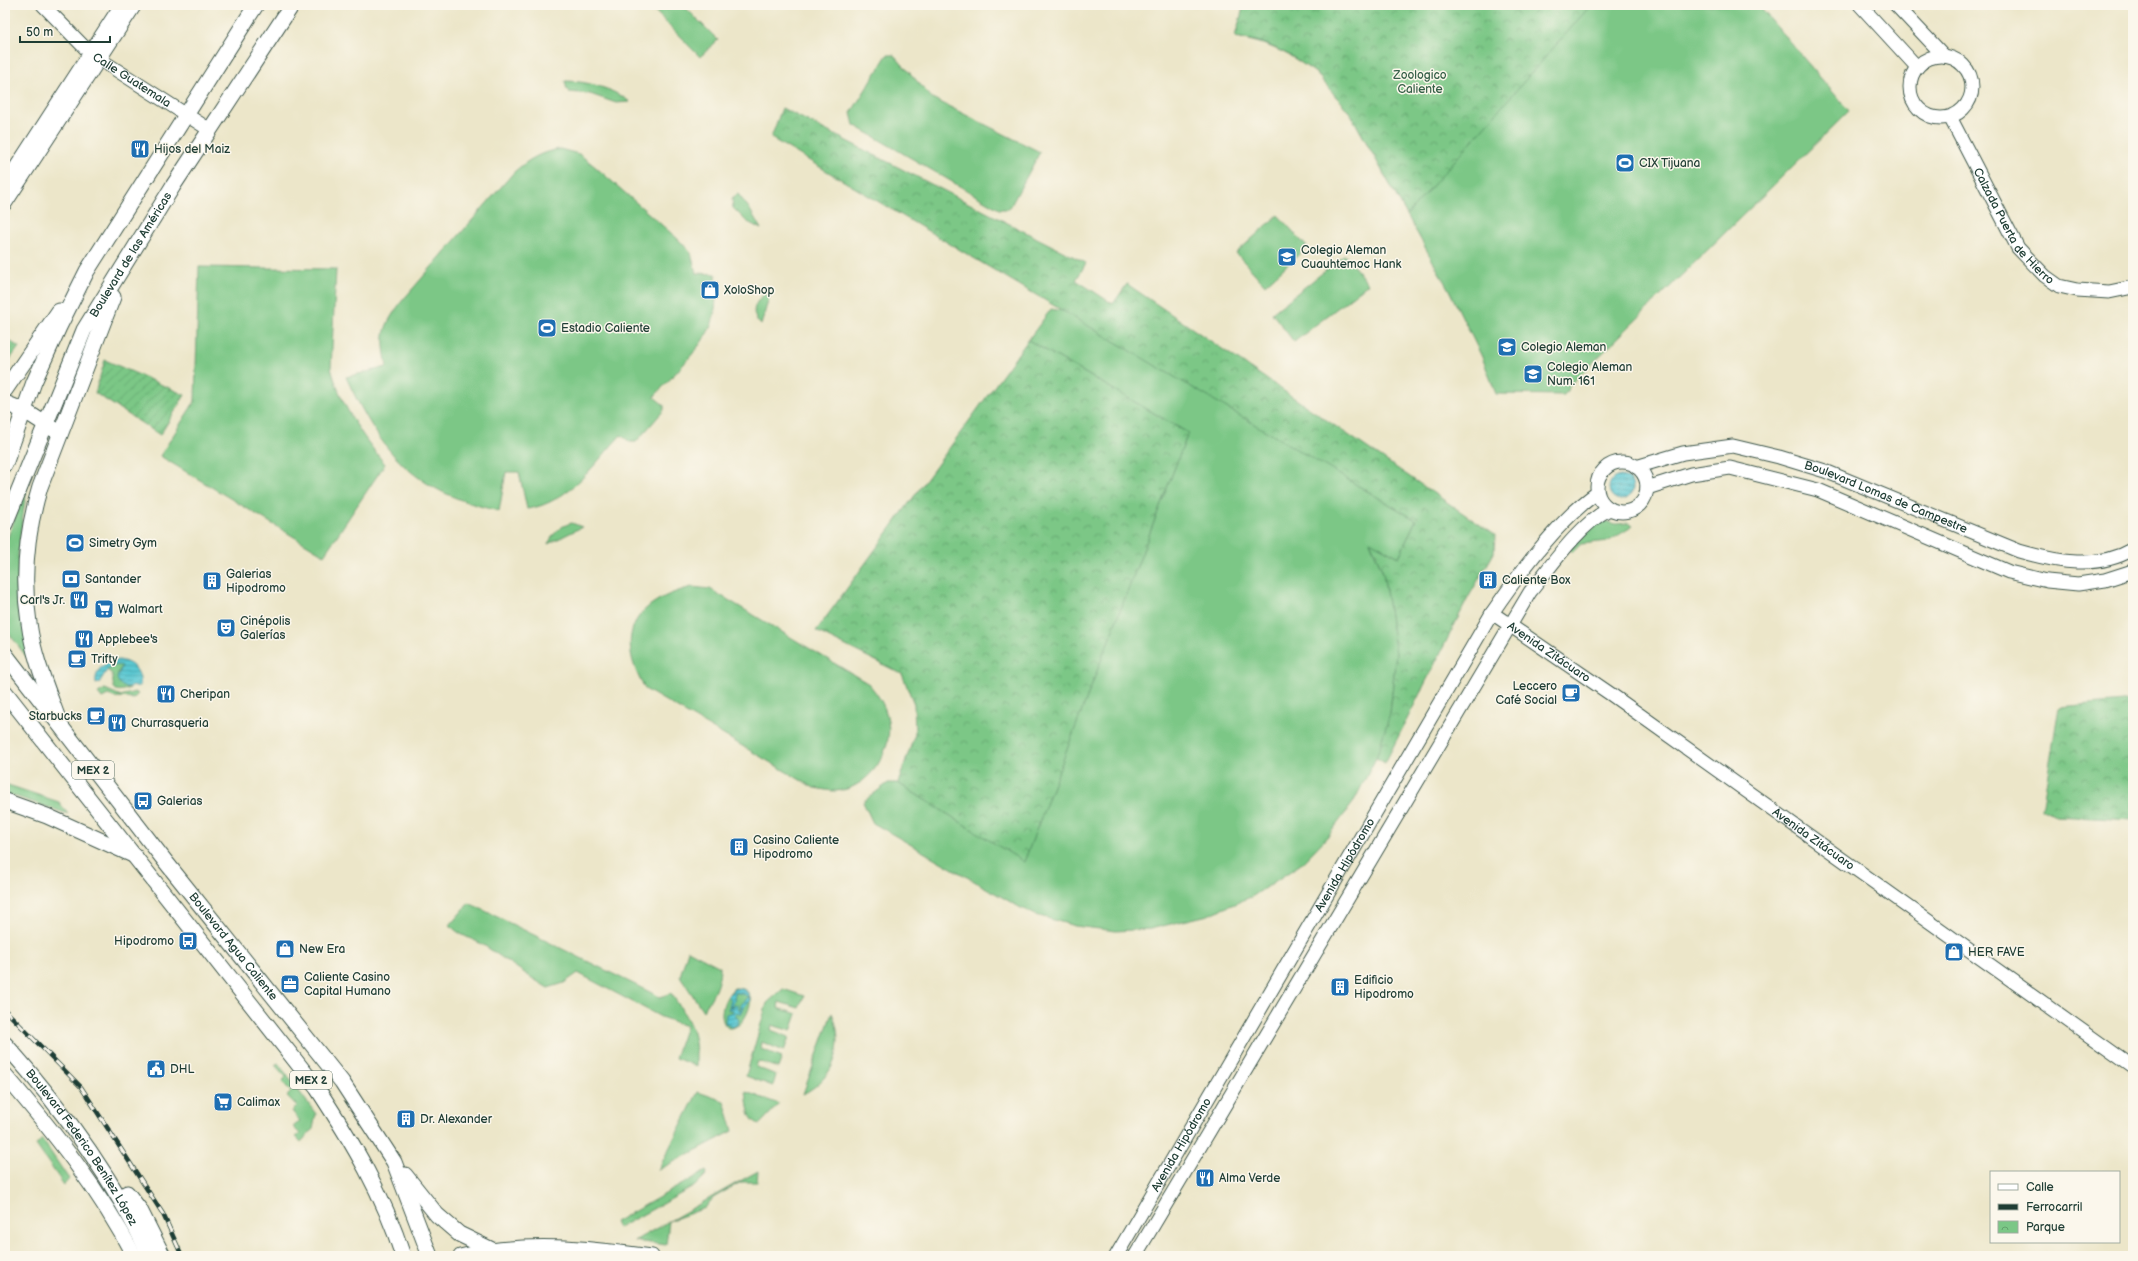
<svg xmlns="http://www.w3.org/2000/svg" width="2138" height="1261" viewBox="0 0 2138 1261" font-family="'Balsamiq Sans',sans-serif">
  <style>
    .grass { fill: #7bc786; stroke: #4d825d }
    .park { fill: url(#park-crowns); stroke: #4d825d }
    .garden { fill: url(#garden-furrows); stroke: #4d825d }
    .water { fill: url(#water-rules); stroke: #3e8384; fill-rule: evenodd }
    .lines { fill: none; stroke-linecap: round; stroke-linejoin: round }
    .secondary-casing { stroke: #3e564a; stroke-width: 15 }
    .primary-casing { stroke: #3e564a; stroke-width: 17 }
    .secondary { stroke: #fff; stroke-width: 13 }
    .primary { stroke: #fff; stroke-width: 15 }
    .rail-casing { stroke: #1f3d34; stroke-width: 4.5 }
    .rail { stroke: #fbf7ec; stroke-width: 3; stroke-dasharray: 9; stroke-linecap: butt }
    .labels { text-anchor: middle; stroke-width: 3; stroke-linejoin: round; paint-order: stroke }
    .shield { fill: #fbf7ec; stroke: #61756b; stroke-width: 1 }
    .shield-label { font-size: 11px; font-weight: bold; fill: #1f3d34 }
    .park-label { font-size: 12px; fill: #366048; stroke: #fbf7ec }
    .street-label { font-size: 12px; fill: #1f3d34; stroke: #fbf7ec }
    .poi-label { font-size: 12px; fill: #1f3d34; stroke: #fbf7ec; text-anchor: start }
  </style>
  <defs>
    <pattern id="park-crowns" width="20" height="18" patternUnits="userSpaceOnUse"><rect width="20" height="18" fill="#7bc786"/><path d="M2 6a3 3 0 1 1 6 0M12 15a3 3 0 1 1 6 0" fill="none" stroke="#64a36e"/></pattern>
    <pattern id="garden-furrows" width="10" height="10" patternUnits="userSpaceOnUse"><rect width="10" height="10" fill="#7bc786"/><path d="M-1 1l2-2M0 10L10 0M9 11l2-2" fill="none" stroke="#64a36e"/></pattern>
    <pattern id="water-rules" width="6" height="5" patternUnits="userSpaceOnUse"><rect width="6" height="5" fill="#5cc9d3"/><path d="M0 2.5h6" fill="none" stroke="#4ba4ac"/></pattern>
  </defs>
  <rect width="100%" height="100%" fill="#fbf7ec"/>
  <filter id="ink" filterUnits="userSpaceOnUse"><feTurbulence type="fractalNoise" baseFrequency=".025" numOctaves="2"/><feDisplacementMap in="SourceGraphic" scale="8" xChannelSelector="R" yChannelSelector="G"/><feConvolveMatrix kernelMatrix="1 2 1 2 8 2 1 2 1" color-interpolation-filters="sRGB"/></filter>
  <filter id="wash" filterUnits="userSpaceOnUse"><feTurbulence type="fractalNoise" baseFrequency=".012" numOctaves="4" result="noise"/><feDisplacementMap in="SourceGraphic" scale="16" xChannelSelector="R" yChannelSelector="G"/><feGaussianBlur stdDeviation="0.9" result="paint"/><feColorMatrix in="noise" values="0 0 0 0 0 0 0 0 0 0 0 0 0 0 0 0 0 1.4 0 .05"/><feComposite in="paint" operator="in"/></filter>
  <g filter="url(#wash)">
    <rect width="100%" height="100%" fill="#ece6c9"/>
    <path class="grass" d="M 649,5 L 683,5 L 718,40 L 700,57 Z
      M 1244,5 L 1758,5 L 1849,111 L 1571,384 L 1564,395 L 1496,394 L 1482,357 L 1449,290 L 1407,215 L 1350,113 L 1316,73 C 1288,52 1269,44 1235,37 Z
      M 887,55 L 894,55 L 932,98 L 1040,152 L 1009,209 L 999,209 L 854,125 L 851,113 Z
      M 565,81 C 587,81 612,88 630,102 L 616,103 L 590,94 L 569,92 L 567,90 Z
      M 560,149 L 579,154 L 592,164 L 679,240 L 691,253 L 696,273 L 716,274 C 716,290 717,308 712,323 C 704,346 670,378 654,397 L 664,405 L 664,410 L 636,442 L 630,442 L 621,435 C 594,464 569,503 527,509 L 519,472 L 506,472 L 499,511 C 414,492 381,453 346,377 L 387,367 C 381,334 382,328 402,301 L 514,172 C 529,159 541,152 560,149 Z
      M 738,194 L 749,208 L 761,229 L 746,221 L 733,208 L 732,198 Z
      M 1278,215 L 1307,247 L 1265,285 L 1236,253 Z
      M 1345,255 L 1368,284 L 1294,342 L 1272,313 Z
      M 199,267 L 336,269 L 331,368 C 341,405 361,435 385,464 L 324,555 L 160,456 L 195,401 Z
      M 770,291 L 770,294 L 761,325 C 748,313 755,299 770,291 Z
      M 1051,309 L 1068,312 L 1416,520 L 1399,557 L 1370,542 L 1383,572 L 1396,653 L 1390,714 L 1385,733 L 1376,758 L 1353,803 L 1328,836 L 1301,864 L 1253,896 L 1208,915 L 1150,929 L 1116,931 L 1075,926 L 1036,915 L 1021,908 L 873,823 L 863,802 L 888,783 L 898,783 L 1024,861 L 1188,433 L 1028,340 Z
      M 27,485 L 18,553 L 18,589 L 34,667 L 5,628 L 5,545 Z
      M 1603,520 L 1616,524 L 1628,523 L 1633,526 L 1609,541 L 1581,544 L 1573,552 L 1569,550 L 1596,524 Z
      M 572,523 L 582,527 L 548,544 C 554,533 559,526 572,523 Z
      M 692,587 L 710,589 L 869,684 C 877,694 884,703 887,716 C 896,748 870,789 836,791 C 829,791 821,789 814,788 L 645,689 C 614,635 633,602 692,587 Z
      M 119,665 L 122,666 L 118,673 L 119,682 L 126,688 L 130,688 C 111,695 114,687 112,674 L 107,670 L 112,666 Z
      M 105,689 L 121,696 L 135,692 L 138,694 L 133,699 C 125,695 118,700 108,695 L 102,698 L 98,693 Z
      M 5,784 L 59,802 L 68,814 L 5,793 Z
      M 469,903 L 660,997 L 671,993 C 690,1022 697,1031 696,1066 L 675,1058 L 686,1026 L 661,1017 L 578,973 L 564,983 L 548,988 C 526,975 506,960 485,946 C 474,939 459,936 450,925 Z
      M 688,950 L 720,967 C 720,985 712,997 703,1011 L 680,976 Z
      M 734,988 C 744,988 749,990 751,1000 C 749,1012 742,1029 728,1028 C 716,1018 724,997 734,988 Z
      M 783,989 L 804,996 L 799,1008 L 779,1002 L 778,1008 L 797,1014 L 791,1031 L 772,1025 L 771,1030 L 789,1037 L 784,1051 L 762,1042 L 761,1049 L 782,1057 L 778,1068 L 758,1061 L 756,1067 L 776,1075 L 773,1086 L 746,1076 L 767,1003 Z
      M 832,1013 C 846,1045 835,1078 803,1094 Z
      M 278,1063 L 316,1114 L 313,1129 L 301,1142 L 296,1137 L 300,1134 L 293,1127 L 300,1121 L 292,1111 L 297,1106 L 287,1096 L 291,1092 L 282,1081 L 286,1077 L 275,1065 Z
      M 698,1092 L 724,1101 L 733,1131 L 658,1170 Z
      M 746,1092 L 779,1104 L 760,1124 C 747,1121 748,1103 746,1092 Z
      M 42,1139 L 69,1179 L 64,1185 L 36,1145 Z
      M 706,1171 L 707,1174 L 695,1186 L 618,1228 L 615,1222 Z
      M 758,1171 L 757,1182 L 741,1182 L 713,1198 L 705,1208 L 669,1221 L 666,1245 L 634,1241 Z"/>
    <path class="park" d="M 1244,5 L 1591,5 L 1407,215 L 1350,113 L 1316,73 L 1291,56 L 1262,42 L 1235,37 Z
      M 782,108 L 1086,263 L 1076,280 L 1113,304 L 1127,284 L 1495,535 L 1494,553 L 1468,598 L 1385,763 L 1376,758 L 1390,714 L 1396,653 L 1383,572 L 1370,541 L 1399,557 L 1416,520 L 771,138 Z
      M 1028,340 L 1188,433 L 1024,862 L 898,783 L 915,734 L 914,704 L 902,674 L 816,631 Z
      M 2133,700 L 2133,820 L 2055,816 L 2042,809 L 2059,707 Z"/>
    <path class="garden" d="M 5,338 L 19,347 L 5,366 Z
      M 105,360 L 185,395 L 160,435 L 95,393 Z"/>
    <path class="water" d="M1609 488a12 12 0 1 1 24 0a12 12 0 1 1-24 0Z
      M 119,660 C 132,662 142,671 140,686 C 129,686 121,691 117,678 L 122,666 C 109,662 105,674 99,683 L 96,684 C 94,669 106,661 119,660 Z
      M 734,989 C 743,988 749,990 750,1000 L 743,1008 L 740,1014 L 736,1012 L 735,1015 L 739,1020 L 737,1025 L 731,1027 L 725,1023 L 726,1014 L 733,1012 L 732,1009 L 728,1010 L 731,1000 L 728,996 ZM 735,992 L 748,996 L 741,1005 L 740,1011 L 737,1005 L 730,1007 L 734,1002 Z"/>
  </g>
  <g filter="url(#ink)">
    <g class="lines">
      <g class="secondary-casing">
        <g id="secondary">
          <path id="s1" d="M 43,5 L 90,53 L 210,130"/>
          <path d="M 1860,5 L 1917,67"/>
          <path d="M 1896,5 L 1944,56"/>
          <circle cx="1941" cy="87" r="31"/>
          <path id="s2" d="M 1950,117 L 2018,248 L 2045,276 L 2059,286 L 2077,290 L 2109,292 L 2133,287"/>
          <path d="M 5,184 L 121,5"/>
          <path d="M 5,204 L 135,5"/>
          <circle cx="1622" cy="487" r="25"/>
          <path id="s3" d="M 1636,467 L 1683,453 L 1733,446 L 1779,457 L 1825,471 L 2019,551 C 2057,562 2097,570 2133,549"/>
          <path d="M 1647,488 L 1691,474 L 1730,468 L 1818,490 L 2009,572 L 2047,581 L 2078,584 L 2105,580 L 2133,571"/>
          <path id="s4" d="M 1492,613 L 1612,695 L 2133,1067"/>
          <path d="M 460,1256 C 522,1240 589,1247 652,1256"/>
          <path id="s5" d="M 1116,1256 L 1492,613 C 1518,575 1559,519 1597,493"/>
          <path d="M 1135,1256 L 1530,592 C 1552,565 1578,526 1609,509"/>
        </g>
      </g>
      <g class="primary-casing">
        <g id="primary">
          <path d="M 5,390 L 59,311"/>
          <path d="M 5,403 L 25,411 L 53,429"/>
          <path d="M 5,464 L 34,382 L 59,327 L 87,271 L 256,5"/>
          <path id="s6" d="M 5,524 L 84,330 L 173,186 L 292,5"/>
          <path id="s7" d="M 5,654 L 165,861 L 342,1082 L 394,1162 L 430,1256"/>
          <path d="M 5,692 L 317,1088 C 353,1143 383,1193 403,1256"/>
          <path d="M 57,716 C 46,686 33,655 29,623 C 22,578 27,530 40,487 L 113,297"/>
          <path d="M 5,801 L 47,816 L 135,856"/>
          <path id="s8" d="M 5,1044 C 63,1109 113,1177 150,1256"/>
          <path d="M 5,1075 C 53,1131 100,1190 134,1256"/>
          <path d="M 405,1175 L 437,1215 L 459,1234 L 492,1250"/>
          <path d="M 127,1193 L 140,1210 L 163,1256"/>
        </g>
      </g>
      <use href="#secondary" class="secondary"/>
      <use href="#primary" class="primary"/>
      <g class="rail-casing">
        <path id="rail" d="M 5,1010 L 81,1087 L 163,1214 L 182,1256"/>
      </g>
      <use href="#rail" class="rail"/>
    </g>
  </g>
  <defs>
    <g id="restaurant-square" transform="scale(1)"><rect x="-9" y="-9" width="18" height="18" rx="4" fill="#1f6fb2" stroke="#fbf7ec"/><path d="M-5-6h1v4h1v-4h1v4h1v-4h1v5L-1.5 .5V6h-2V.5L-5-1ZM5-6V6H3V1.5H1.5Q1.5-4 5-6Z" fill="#fff"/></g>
    <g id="stadium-square" transform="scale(1)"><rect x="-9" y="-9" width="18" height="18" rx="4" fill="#1f6fb2" stroke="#fbf7ec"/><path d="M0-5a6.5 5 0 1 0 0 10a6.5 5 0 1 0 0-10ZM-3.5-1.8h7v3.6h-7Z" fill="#fff"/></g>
    <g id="school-square" transform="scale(1)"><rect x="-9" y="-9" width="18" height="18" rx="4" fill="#1f6fb2" stroke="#fbf7ec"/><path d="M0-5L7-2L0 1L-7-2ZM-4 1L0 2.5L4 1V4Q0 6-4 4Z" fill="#fff"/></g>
    <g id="shop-square" transform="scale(1)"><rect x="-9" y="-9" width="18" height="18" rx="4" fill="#1f6fb2" stroke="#fbf7ec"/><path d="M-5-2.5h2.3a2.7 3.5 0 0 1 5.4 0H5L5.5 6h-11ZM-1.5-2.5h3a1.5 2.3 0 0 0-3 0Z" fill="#fff"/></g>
    <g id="bank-square" transform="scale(1)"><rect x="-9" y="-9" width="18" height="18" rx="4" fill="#1f6fb2" stroke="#fbf7ec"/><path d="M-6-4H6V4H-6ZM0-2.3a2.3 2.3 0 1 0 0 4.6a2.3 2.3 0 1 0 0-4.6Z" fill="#fff"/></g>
    <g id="building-square" transform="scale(1)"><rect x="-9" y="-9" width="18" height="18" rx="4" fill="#1f6fb2" stroke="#fbf7ec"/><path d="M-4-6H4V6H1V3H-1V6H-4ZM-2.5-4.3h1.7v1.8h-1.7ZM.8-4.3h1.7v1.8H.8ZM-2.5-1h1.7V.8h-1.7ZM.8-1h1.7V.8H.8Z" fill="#fff"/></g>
    <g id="supermarket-square" transform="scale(1)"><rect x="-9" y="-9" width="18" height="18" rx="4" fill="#1f6fb2" stroke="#fbf7ec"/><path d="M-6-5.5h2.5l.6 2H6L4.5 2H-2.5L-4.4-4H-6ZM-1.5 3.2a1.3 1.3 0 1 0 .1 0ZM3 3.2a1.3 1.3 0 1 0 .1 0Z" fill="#fff"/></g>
    <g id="theatre-square" transform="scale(1)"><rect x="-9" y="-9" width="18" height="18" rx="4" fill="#1f6fb2" stroke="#fbf7ec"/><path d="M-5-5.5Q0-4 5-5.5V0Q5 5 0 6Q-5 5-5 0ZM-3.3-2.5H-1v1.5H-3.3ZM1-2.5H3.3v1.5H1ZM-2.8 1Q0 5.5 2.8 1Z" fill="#fff"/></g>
    <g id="cafe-square" transform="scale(1)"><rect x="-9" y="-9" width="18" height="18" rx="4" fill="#1f6fb2" stroke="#fbf7ec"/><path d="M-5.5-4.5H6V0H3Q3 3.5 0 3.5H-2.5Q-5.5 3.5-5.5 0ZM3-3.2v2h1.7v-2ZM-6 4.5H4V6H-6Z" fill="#fff"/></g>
    <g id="bus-square" transform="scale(1)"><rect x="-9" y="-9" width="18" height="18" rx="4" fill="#1f6fb2" stroke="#fbf7ec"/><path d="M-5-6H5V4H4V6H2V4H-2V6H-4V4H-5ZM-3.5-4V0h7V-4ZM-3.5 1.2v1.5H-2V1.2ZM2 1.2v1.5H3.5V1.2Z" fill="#fff"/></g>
    <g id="office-square" transform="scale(1)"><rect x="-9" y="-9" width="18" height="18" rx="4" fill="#1f6fb2" stroke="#fbf7ec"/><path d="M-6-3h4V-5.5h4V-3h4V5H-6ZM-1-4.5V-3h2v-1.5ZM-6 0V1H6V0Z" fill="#fff"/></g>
    <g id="civic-square" transform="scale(1)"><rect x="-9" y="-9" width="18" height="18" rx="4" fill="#1f6fb2" stroke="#fbf7ec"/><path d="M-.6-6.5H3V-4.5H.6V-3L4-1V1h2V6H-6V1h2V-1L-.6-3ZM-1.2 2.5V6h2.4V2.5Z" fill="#fff"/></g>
  </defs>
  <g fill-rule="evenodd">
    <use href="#restaurant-square" x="140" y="149"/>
    <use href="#stadium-square" x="1625" y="163"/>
    <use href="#school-square" x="1287" y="257"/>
    <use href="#shop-square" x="710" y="290"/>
    <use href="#stadium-square" x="547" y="328"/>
    <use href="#school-square" x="1507" y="347"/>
    <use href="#school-square" x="1533" y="374"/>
    <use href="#stadium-square" x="75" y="543"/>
    <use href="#bank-square" x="71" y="579"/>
    <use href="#building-square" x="1488" y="580"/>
    <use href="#building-square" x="212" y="581"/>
    <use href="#restaurant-square" x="79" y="600"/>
    <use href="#supermarket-square" x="104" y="609"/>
    <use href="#theatre-square" x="226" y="628"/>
    <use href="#restaurant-square" x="84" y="639"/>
    <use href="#cafe-square" x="77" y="659"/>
    <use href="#cafe-square" x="1571" y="693"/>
    <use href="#restaurant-square" x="166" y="694"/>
    <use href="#cafe-square" x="96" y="716"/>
    <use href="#restaurant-square" x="117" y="723"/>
    <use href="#bus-square" x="143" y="801"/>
    <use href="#building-square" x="739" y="847"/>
    <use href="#bus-square" x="188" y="941"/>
    <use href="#shop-square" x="285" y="949"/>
    <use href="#shop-square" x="1954" y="952"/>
    <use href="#office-square" x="290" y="984"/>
    <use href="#building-square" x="1340" y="987"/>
    <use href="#civic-square" x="156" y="1069"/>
    <use href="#supermarket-square" x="223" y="1102"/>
    <use href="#building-square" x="406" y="1119"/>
    <use href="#restaurant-square" x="1205" y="1178"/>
  </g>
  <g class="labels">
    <g class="shield">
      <rect x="72" y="761" width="42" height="18" rx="3"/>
      <rect x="290" y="1071" width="42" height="18" rx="3"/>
    </g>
    <g class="shield-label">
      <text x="93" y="774">MEX 2</text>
      <text x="311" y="1084">MEX 2</text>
    </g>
    <g class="park-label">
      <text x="1420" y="79">Zoologico<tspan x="1420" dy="14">Caliente</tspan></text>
    </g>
    <g class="street-label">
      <text dy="4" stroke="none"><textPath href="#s1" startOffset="117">Calle Guatemala</textPath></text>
      <text dy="4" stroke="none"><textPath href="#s2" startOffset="127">Calzada Puerta de Hierro</textPath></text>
      <text dy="4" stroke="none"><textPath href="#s6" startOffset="298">Boulevard de las Américas</textPath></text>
      <text dy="4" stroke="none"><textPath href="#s3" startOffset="261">Boulevard Lomas de Campestre</textPath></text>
      <text dy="4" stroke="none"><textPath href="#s4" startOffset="69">Avenida Zitácuaro</textPath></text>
      <text dy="4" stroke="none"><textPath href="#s4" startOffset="393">Avenida Zitácuaro</textPath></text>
      <text dy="4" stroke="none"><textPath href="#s5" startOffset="453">Avenida Hipódromo</textPath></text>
      <text dy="4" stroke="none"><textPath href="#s7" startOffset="371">Boulevard Agua Caliente</textPath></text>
      <text dy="4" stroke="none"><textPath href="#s5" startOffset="129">Avenida Hipódromo</textPath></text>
      <text dy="4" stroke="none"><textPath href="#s8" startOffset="129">Boulevard Federico Benítez López</textPath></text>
    </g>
    <g class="poi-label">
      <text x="154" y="153">Hijos del Maiz</text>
      <text x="1639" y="167">CIX Tijuana</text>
      <text x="1301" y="254">Colegio Aleman<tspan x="1301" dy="14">Cuauhtemoc Hank</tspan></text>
      <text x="724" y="294">XoloShop</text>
      <text x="561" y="332">Estadio Caliente</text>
      <text x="1521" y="351">Colegio Aleman</text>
      <text x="1547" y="371">Colegio Aleman<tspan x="1547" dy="14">Num. 161</tspan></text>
      <text x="89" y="547">Simetry Gym</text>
      <text x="226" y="578">Galerias<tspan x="226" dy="14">Hipodromo</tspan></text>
      <text x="85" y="583">Santander</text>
      <text x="1502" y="584">Caliente Box</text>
      <text x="65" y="604" text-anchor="end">Carl's Jr.</text>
      <text x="118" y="613">Walmart</text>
      <text x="240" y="625">Cinépolis<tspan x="240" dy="14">Galerías</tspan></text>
      <text x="98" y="643">Applebee's</text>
      <text x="91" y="663">Trifty</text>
      <text x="1557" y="690" text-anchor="end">Leccero<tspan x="1557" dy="14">Café Social</tspan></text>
      <text x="180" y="698">Cheripan</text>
      <text x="82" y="720" text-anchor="end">Starbucks</text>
      <text x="131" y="727">Churrasqueria</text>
      <text x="157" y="805">Galerias</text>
      <text x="753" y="844">Casino Caliente<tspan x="753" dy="14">Hipodromo</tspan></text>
      <text x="174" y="945" text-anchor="end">Hipodromo</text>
      <text x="299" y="953">New Era</text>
      <text x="1968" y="956">HER FAVE</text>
      <text x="304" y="981">Caliente Casino<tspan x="304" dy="14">Capital Humano</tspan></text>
      <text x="1354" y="984">Edificio<tspan x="1354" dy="14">Hipodromo</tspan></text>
      <text x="170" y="1073">DHL</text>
      <text x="237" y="1106">Calimax</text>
      <text x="420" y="1123">Dr. Alexander</text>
      <text x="1219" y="1182">Alma Verde</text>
    </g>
  </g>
  <rect width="2138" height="1261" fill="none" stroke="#fbf7ec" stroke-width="20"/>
  <rect x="1990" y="1171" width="130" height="72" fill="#fbf7ec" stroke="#a3ada2"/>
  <rect x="1998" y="1184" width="20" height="6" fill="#ffffff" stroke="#a3ada2"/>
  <text x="2026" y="1191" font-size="12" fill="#1f3d34">Calle</text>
  <rect x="1998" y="1204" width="20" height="6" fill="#1f3d34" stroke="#a3ada2"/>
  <text x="2026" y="1211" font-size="12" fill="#1f3d34">Ferrocarril</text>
  <rect x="1998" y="1221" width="20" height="12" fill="url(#park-crowns)" stroke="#a3ada2"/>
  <text x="2026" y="1231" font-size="12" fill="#1f3d34">Parque</text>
  <path d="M20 36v6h90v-6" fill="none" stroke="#1f3d34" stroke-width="2"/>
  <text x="26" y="36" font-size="12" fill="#1f3d34" stroke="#fbf7ec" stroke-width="3" paint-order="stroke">50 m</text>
</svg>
